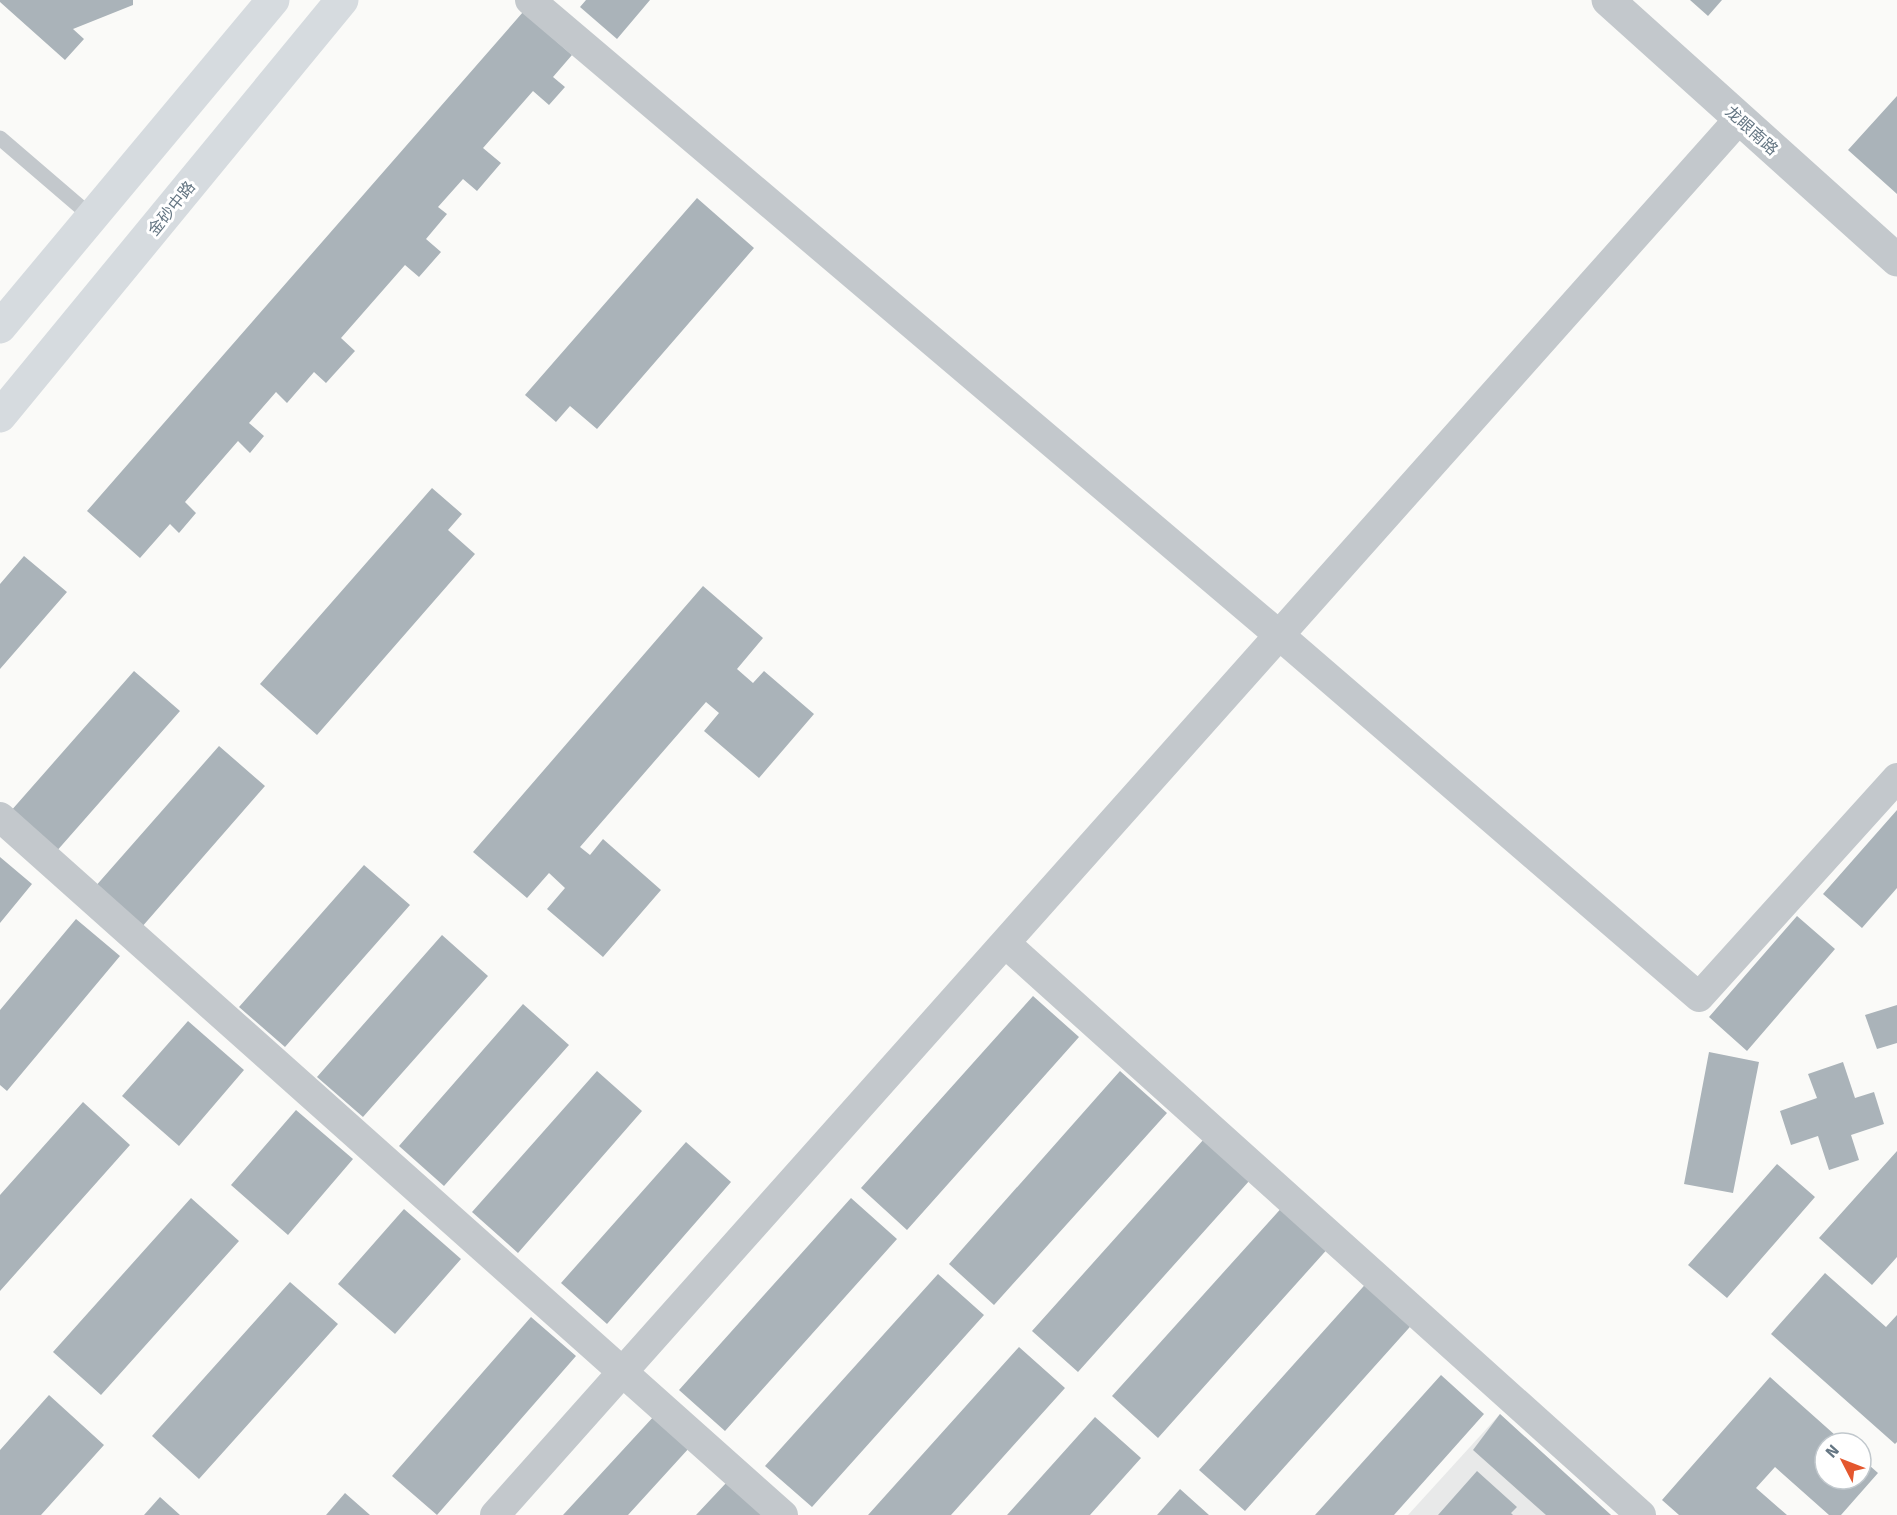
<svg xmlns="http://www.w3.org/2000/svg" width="1897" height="1515" viewBox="0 0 1897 1515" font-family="Signika,'Noto Sans SC',sans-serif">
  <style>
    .built { fill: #e8e9e9 }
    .building { fill: #aab3b9 }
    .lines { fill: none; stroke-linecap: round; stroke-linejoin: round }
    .service { stroke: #c3c8cc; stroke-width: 15 }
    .minor { stroke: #c3c8cc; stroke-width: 30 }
    .tertiary { stroke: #c3c8cc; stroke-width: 33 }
    .primary { stroke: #d6dbdf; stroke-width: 33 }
    .labels { text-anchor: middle; stroke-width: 6; stroke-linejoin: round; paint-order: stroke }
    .street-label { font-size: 16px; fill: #657683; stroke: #fff }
  </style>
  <rect width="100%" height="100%" fill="#fafaf8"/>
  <path class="built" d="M 1500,1414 L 1611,1515 L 1408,1515 Z"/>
  <path class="building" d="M 0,0 L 133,0 L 133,5 L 73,29 L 84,39 L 65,60 L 0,2 Z
    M 586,0 L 650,0 L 617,39 L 580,7 Z
    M 1690,0 L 1722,0 L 1708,16 Z
    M 523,12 L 572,55 L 553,77 L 565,87 L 549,105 L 533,91 L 483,148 L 501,163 L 477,191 L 463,179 L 438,207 L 447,214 L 426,239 L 441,252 L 419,277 L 405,265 L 341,338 L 355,351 L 326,383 L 314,372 L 287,403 L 276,392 L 249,423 L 264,436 L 250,453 L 238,441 L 185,502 L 196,513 L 179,533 L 170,524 L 140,558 L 87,511 Z
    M 1897,96 L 1897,194 L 1848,150 Z
    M 697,198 L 754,248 L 597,429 L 570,406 L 556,422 L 525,395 Z
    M 432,488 L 462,514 L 448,530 L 475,554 L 317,735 L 260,684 Z
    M 24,556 L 67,592 L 0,669 L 0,584 Z
    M 703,586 L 763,638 L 737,669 L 753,683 L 764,671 L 814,714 L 759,778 L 704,731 L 719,713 L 706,702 L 580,847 L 590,855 L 603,839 L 661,890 L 603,957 L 547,909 L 565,888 L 549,873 L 527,898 L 473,852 Z
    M 134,671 L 180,711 L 55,853 L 10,812 Z
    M 219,746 L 265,786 L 141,928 L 94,888 Z
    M 1897,810 L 1897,888 L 1862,928 L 1823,894 Z
    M 0,857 L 32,884 L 0,923 Z
    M 364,865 L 410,905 L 285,1047 L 239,1007 Z
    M 1797,916 L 1835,949 L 1747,1051 L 1709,1017 Z
    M 76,919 L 120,956 L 7,1091 L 0,1085 L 0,1010 Z
    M 442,935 L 488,976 L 363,1117 L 317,1077 Z
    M 1033,996 L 1079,1037 L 907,1230 L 861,1188 Z
    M 523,1004 L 569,1045 L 444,1186 L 399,1146 Z
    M 1897,1005 L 1897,1043 L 1877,1049 L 1865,1015 Z
    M 188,1021 L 244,1070 L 179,1146 L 122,1096 Z
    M 1709,1052 L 1759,1062 L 1733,1193 L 1684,1184 Z
    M 1843,1062 L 1855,1098 L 1874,1092 L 1884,1124 L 1851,1135 L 1859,1160 L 1829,1170 L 1818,1136 L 1791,1145 L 1780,1111 L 1817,1098 L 1808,1074 Z
    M 597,1071 L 642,1111 L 518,1253 L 472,1212 Z
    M 1120,1071 L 1167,1113 L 994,1305 L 949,1264 Z
    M 83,1102 L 130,1145 L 0,1291 L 0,1195 Z
    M 296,1110 L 353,1159 L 288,1235 L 231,1185 Z
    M 1204,1139 L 1250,1180 L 1078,1372 L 1032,1331 Z
    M 686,1142 L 731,1182 L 607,1324 L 561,1283 Z
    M 1897,1151 L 1897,1257 L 1872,1285 L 1819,1238 Z
    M 1777,1164 L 1815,1197 L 1727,1298 L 1688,1265 Z
    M 191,1198 L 239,1241 L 101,1395 L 53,1352 Z
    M 851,1198 L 897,1239 L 725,1431 L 679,1390 Z
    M 1285,1204 L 1331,1245 L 1158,1438 L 1112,1396 Z
    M 404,1209 L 461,1259 L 395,1334 L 338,1284 Z
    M 1825,1273 L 1886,1327 L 1897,1315 L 1897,1442 L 1895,1444 L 1771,1334 Z
    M 938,1274 L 984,1315 L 812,1507 L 765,1466 Z
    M 1371,1278 L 1417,1319 L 1245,1511 L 1199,1470 Z
    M 290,1282 L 338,1324 L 199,1479 L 152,1436 Z
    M 531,1317 L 576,1356 L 437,1515 L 392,1476 Z
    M 1019,1347 L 1065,1388 L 951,1515 L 868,1515 Z
    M 1441,1375 L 1484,1414 L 1394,1515 L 1315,1515 Z
    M 1770,1377 L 1844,1443 L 1825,1443 L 1825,1479 L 1861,1479 L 1861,1458 L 1878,1473 L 1841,1515 L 1829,1515 L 1775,1467 L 1756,1488 L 1787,1515 L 1679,1515 L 1662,1500 Z
    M 49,1395 L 104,1445 L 41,1515 L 0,1515 L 0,1450 Z
    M 1500,1414 L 1611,1515 L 1546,1515 L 1473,1450 Z
    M 655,1415 L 690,1447 L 628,1515 L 563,1515 Z
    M 1095,1417 L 1141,1458 L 1090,1515 L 1007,1515 Z
    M 1477,1471 L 1517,1507 L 1511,1513 L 1513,1515 L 1438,1515 Z
    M 727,1482 L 762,1515 L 696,1515 Z
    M 1180,1489 L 1209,1515 L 1157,1515 Z
    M 345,1493 L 370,1515 L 326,1515 Z
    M 160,1497 L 180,1515 L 144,1515 Z"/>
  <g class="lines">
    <path class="service" d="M 0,138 L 92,217"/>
    <path class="minor" d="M 530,0 L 1279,635 L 1699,997 L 1897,778
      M 0,817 L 783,1515
      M 1005,943 L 1641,1515
      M 495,1515 L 1740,118"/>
    <path class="tertiary" d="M 1608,0 L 1897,260"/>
    <path class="primary" d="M 0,327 L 273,0
      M 0,416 L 342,0"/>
  </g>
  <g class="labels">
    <g class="street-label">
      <text transform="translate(1752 130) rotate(42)" y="6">龙眼南路</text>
      <text transform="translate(171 208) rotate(-51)" y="6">金砂中路</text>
    </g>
  </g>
  <g transform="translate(1843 1461) rotate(312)"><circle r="28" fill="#ffffff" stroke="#c1c8cd" stroke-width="1.5"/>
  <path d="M0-4.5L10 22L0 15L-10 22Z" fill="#e4572e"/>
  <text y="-9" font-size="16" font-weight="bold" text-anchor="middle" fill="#657683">N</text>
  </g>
</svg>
